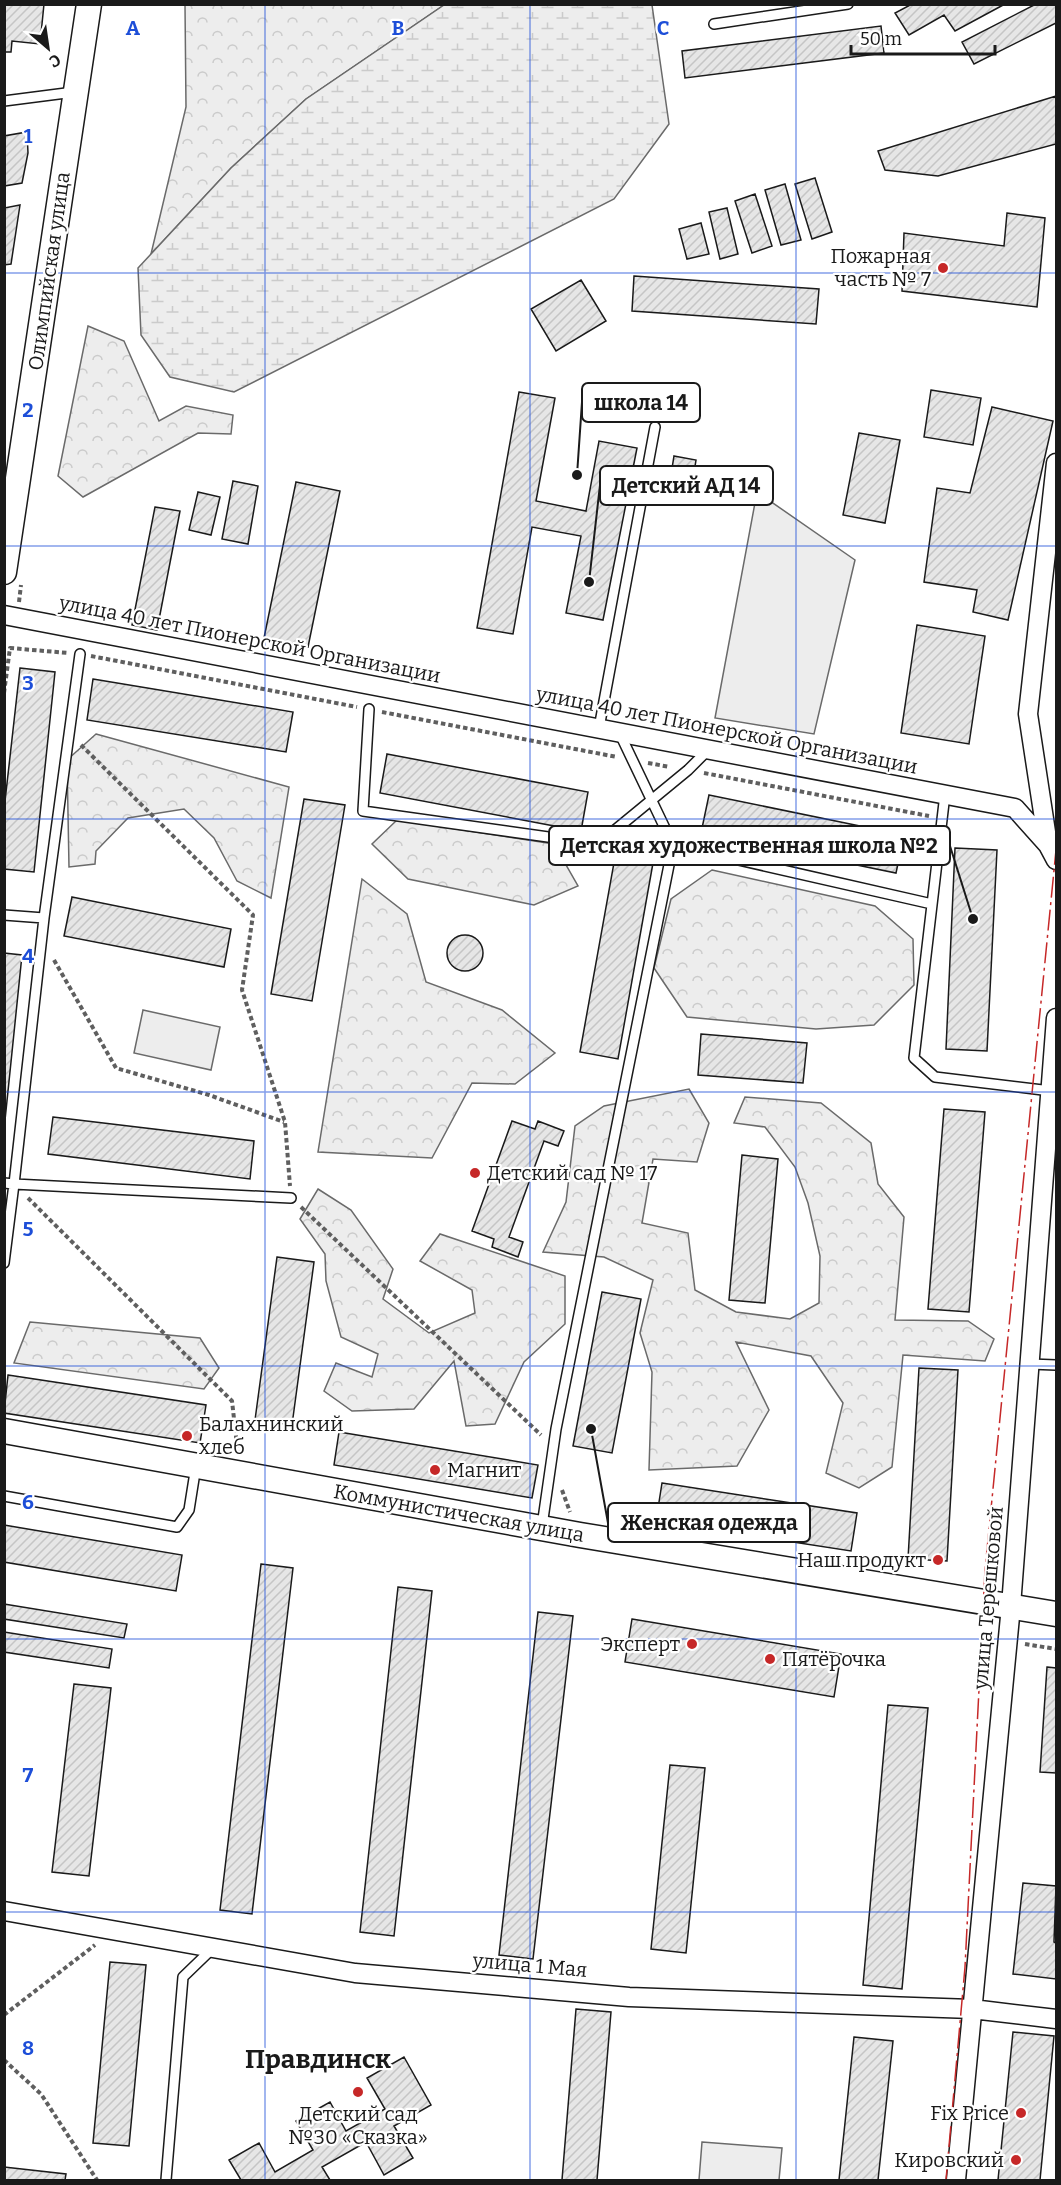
<svg xmlns="http://www.w3.org/2000/svg" width="1061" height="2185" viewBox="0 0 1061 2185" font-family="Bitter,serif">
  <style>
    .built { fill: #ededed; stroke: #6a6a6a; stroke-width: 1.5 }
    .forest { fill: url(#forest-crowns); stroke: #6a6a6a; stroke-width: 1.5 }
    .wetland { fill: url(#wetland-marsh); stroke: #6a6a6a; stroke-width: 1.5 }
    .building { fill: url(#building-hatch); stroke: #1a1a1a; stroke-width: 1.5 }
    .lines { fill: none; stroke-linecap: round; stroke-linejoin: round }
    .lane-casing { stroke: #1a1a1a; stroke-width: 12 }
    .street-casing { stroke: #1a1a1a; stroke-width: 21 }
    .secondary-casing { stroke: #1a1a1a; stroke-width: 27 }
    .path { stroke: #5f5f5f; stroke-width: 4; stroke-dasharray: 4.5 3; stroke-linecap: butt }
    .lane { stroke: #fff; stroke-width: 9 }
    .street { stroke: #fff; stroke-width: 18 }
    .secondary { stroke: #fff; stroke-width: 24 }
    .power { stroke: #c62828; stroke-width: 1.5; stroke-dasharray: 21 4.5 3 4.5; stroke-linecap: butt }
    .grid { fill: none; stroke: #1d4ed8; stroke-width: 1.5; stroke-opacity: 0.55 }
    .poi-dot { fill: #c62828; stroke: #fff; stroke-width: 2 }
    .labels { text-anchor: middle; stroke-width: 4.5; stroke-linejoin: round; paint-order: stroke }
    .poi-label { font-size: 20px; fill: #1a1a1a; stroke: #fff; text-anchor: end }
    .street-label { font-size: 20px; fill: #1a1a1a; stroke: #fff }
    .district-label { font-size: 26px; font-weight: bold; fill: #1a1a1a; stroke: #fff }
    .grid-label { font-size: 20px; text-anchor: middle; font-weight: bold; fill: #1d4ed8; stroke: #fff; stroke-width: 4.5; stroke-linejoin: round; paint-order: stroke }
    .leader { fill: none; stroke: #1a1a1a; stroke-width: 2 }
    .callout-dot { fill: #1a1a1a; stroke: #fff; stroke-width: 2 }
    .callout { fill: #fff; stroke: #1a1a1a; stroke-width: 2 }
    .callout-label { font-size: 21px; text-anchor: middle; font-weight: bold; fill: #1a1a1a }
  </style>
  <defs>
    <pattern id="forest-crowns" width="20" height="18" patternUnits="userSpaceOnUse" patternTransform="scale(1.5)"><rect width="20" height="18" fill="#ededed"/><path d="M2 6a3 3 0 1 1 6 0M12 15a3 3 0 1 1 6 0" fill="none" stroke="#cbcbcb"/></pattern>
    <pattern id="wetland-marsh" width="20" height="14" patternUnits="userSpaceOnUse" patternTransform="scale(1.5)"><rect width="20" height="14" fill="#ededed"/><path d="M1 5h8M5 5V1M11 12h8M15 12V8" fill="none" stroke="#cbcbcb"/></pattern>
    <pattern id="building-hatch" width="6" height="6" patternUnits="userSpaceOnUse" patternTransform="scale(1.5)"><rect width="6" height="6" fill="#e6e6e6"/><path d="M-1 1l2-2M0 6l6-6M5 7l2-2" fill="none" stroke="#c5c5c5"/></pattern>
  </defs>
  <rect width="100%" height="100%" fill="#fff"/>
  <path class="built" d="M 757,492 L 855,560 L 814,734 L 715,718 Z
    M 143,1010 L 220,1027 L 211,1070 L 134,1053 Z
    M 702,2142 L 782,2148 L 779,2180 L 699,2180 Z"/>
  <path class="forest" d="M 185,5 L 444,5 L 306,99 L 231,168 L 151,254 L 186,107 Z
    M 88,326 L 124,341 L 159,421 L 186,406 L 233,415 L 231,434 L 198,433 L 83,497 L 58,476 Z
    M 96,734 L 289,787 L 271,898 L 237,881 L 214,838 L 184,809 L 128,818 L 96,851 L 95,864 L 69,867 L 67,760 Z
    M 397,820 L 554,844 L 578,886 L 534,905 L 408,879 L 372,844 Z
    M 712,870 L 875,906 L 913,939 L 914,985 L 874,1025 L 816,1029 L 687,1017 L 654,968 L 671,899 Z
    M 362,879 L 407,914 L 426,982 L 502,1010 L 555,1053 L 515,1084 L 472,1083 L 432,1158 L 318,1152 Z
    M 689,1089 L 709,1123 L 697,1162 L 653,1159 L 642,1223 L 688,1233 L 695,1290 L 736,1312 L 790,1319 L 819,1303 L 820,1256 L 808,1203 L 795,1167 L 765,1127 L 734,1123 L 745,1097 L 821,1103 L 871,1143 L 878,1184 L 904,1217 L 895,1320 L 968,1321 L 994,1339 L 985,1361 L 903,1355 L 892,1467 L 859,1488 L 826,1473 L 843,1403 L 811,1356 L 736,1342 L 769,1410 L 737,1466 L 649,1470 L 652,1372 L 640,1333 L 653,1280 L 604,1257 L 543,1252 L 566,1202 L 575,1126 L 604,1106 Z
    M 318,1189 L 351,1210 L 393,1269 L 383,1299 L 429,1333 L 475,1313 L 472,1290 L 420,1261 L 440,1234 L 565,1276 L 565,1324 L 524,1362 L 495,1424 L 466,1426 L 454,1361 L 414,1409 L 352,1411 L 324,1391 L 336,1363 L 372,1377 L 378,1354 L 341,1337 L 326,1281 L 325,1254 L 300,1219 Z
    M 30,1322 L 200,1338 L 219,1368 L 204,1389 L 14,1363 Z"/>
  <path class="wetland" d="M 444,5 L 652,5 L 669,124 L 614,199 L 234,392 L 170,377 L 141,335 L 138,268 L 231,168 L 306,99 Z"/>
  <path class="building" d="M 4,4 L 44,4 L 40,44 L 12,41 L 11,52 L 4,52 Z
    M 912,4 L 1005,4 L 955,31 L 944,15 L 909,35 L 895,13 Z
    M 1036,4 L 1056,4 L 1056,23 L 974,64 L 962,42 Z
    M 881,26 L 884,53 L 685,78 L 682,51 Z
    M 1056,96 L 1056,144 L 938,176 L 885,170 L 878,151 Z
    M 27,132 L 28,153 L 22,183 L 4,186 L 4,136 Z
    M 815,178 L 832,232 L 812,239 L 795,184 Z
    M 785,184 L 801,240 L 781,245 L 765,190 Z
    M 755,194 L 772,246 L 752,253 L 735,201 Z
    M 20,205 L 11,264 L 4,265 L 4,208 Z
    M 727,208 L 738,254 L 720,259 L 709,212 Z
    M 1007,213 L 1045,218 L 1037,307 L 902,291 L 904,233 L 1004,246 Z
    M 701,223 L 709,254 L 687,259 L 679,229 Z
    M 634,276 L 819,289 L 816,324 L 632,311 Z
    M 581,280 L 606,321 L 556,351 L 531,309 Z
    M 931,390 L 981,398 L 973,445 L 924,437 Z
    M 519,392 L 555,398 L 536,501 L 586,511 L 599,441 L 637,448 L 603,620 L 566,613 L 581,536 L 532,527 L 513,634 L 477,628 Z
    M 992,407 L 1053,421 L 1008,620 L 973,612 L 977,590 L 924,582 L 937,488 L 970,493 Z
    M 859,433 L 900,440 L 885,523 L 843,515 Z
    M 674,456 L 696,460 L 689,504 L 667,500 Z
    M 233,481 L 258,486 L 248,544 L 222,539 Z
    M 296,482 L 340,491 L 308,647 L 264,638 Z
    M 198,492 L 220,497 L 211,535 L 189,530 Z
    M 155,507 L 180,511 L 157,630 L 132,625 Z
    M 917,625 L 985,636 L 969,744 L 901,733 Z
    M 20,668 L 55,672 L 34,872 L 4,869 L 4,810 Z
    M 93,679 L 293,712 L 286,752 L 87,720 Z
    M 387,754 L 588,792 L 581,831 L 380,793 Z
    M 709,795 L 904,835 L 896,873 L 701,833 Z
    M 304,799 L 345,805 L 312,1001 L 271,994 Z
    M 955,848 L 997,850 L 987,1051 L 946,1049 Z
    M 615,857 L 653,863 L 618,1059 L 580,1052 Z
    M 72,897 L 231,929 L 224,967 L 64,936 Z
    M447 953a18 18 0 1 1 36 0a18 18 0 1 1-36 0Z
    M 4,953 L 22,955 L 4,1130 Z
    M 701,1034 L 807,1043 L 803,1083 L 698,1075 Z
    M 944,1109 L 985,1112 L 969,1312 L 928,1309 Z
    M 53,1117 L 254,1141 L 250,1179 L 48,1154 Z
    M 512,1121 L 535,1129 L 538,1121 L 564,1131 L 558,1146 L 544,1141 L 509,1237 L 523,1242 L 518,1257 L 492,1247 L 494,1239 L 472,1231 Z
    M 742,1155 L 778,1159 L 765,1303 L 729,1300 Z
    M 277,1257 L 314,1262 L 292,1425 L 255,1420 Z
    M 602,1292 L 641,1299 L 612,1453 L 573,1446 Z
    M 919,1368 L 958,1370 L 947,1561 L 908,1559 Z
    M 8,1375 L 206,1405 L 200,1443 L 4,1413 Z
    M 339,1432 L 538,1465 L 532,1498 L 334,1465 Z
    M 662,1483 L 857,1513 L 851,1551 L 656,1521 Z
    M 4,1525 L 182,1555 L 176,1591 L 4,1562 Z
    M 261,1564 L 293,1568 L 252,1914 L 220,1910 Z
    M 398,1587 L 432,1591 L 394,1936 L 360,1932 Z
    M 4,1604 L 127,1624 L 124,1638 L 4,1619 Z
    M 538,1612 L 573,1616 L 533,1959 L 499,1955 Z
    M 632,1619 L 841,1654 L 834,1697 L 625,1662 Z
    M 4,1632 L 112,1649 L 109,1668 L 4,1652 Z
    M 1047,1667 L 1056,1668 L 1056,1773 L 1040,1772 Z
    M 74,1684 L 111,1688 L 89,1876 L 52,1872 Z
    M 888,1705 L 928,1708 L 902,1989 L 863,1985 Z
    M 670,1765 L 705,1768 L 686,1953 L 651,1949 Z
    M 1023,1883 L 1056,1886 L 1054,1942 L 1056,1943 L 1056,1979 L 1013,1974 Z
    M 110,1962 L 146,1965 L 129,2146 L 93,2143 Z
    M 576,2009 L 611,2012 L 597,2180 L 562,2180 Z
    M 1013,2032 L 1054,2036 L 1040,2180 L 998,2180 Z
    M 854,2037 L 893,2041 L 878,2180 L 839,2180 Z
    M 404,2057 L 431,2105 L 394,2126 L 413,2158 L 384,2175 L 366,2142 L 322,2167 L 330,2180 L 241,2180 L 229,2160 L 259,2143 L 275,2172 L 313,2150 L 296,2121 L 330,2102 L 346,2131 L 385,2109 L 367,2078 Z
    M 4,2167 L 66,2174 L 65,2180 L 4,2180 Z"/>
  <g class="lines">
    <g class="lane-casing">
      <path id="lane" d="M 714,24 L 848,4
        M 4,101 L 74,92
        M 369,709 L 363,811 L 598,844 L 688,770 L 708,750
        M 599,728 L 655,427
        M 619,732 L 673,845 L 932,904
        M 945,794 L 914,1058 L 935,1077 L 1051,1091
        M 4,915 L 44,918 L 80,654
        M 4,1183 L 14,1184 L 44,918
        M 4,1263 L 14,1184 L 291,1198
        M 1030,1364 L 1056,1365
        M 4,1496 L 177,1527 L 189,1510 L 196,1466
        M 542,1526 L 556,1429 L 673,845
        M 166,2180 L 183,1977 L 213,1948"/>
    </g>
    <g class="street-casing">
      <path id="street" d="M 4,615 L 1015,808 L 1048,845 L 1056,860
        M 1048,845 L 1028,714 L 1056,463
        M 4,1911 L 355,1973 L 629,1997 L 972,2009 L 1056,2019
        M 956,2180 L 1011,1606 L 1056,1018"/>
    </g>
    <g class="secondary-casing">
      <path id="secondary" d="M 4,572 L 89,4
        M 4,1431 L 580,1535 L 1056,1614"/>
    </g>
    <path class="path" d="M 19,602 L 21,585
      M 91,656 L 357,707
      M 4,693 L 10,648 L 68,653
      M 382,712 L 617,757
      M 81,745 L 253,915 L 242,990 L 285,1122 L 290,1186
      M 648,763 L 670,767
      M 704,773 L 929,816
      M 54,960 L 116,1068 L 209,1095 L 284,1122
      M 28,1198 L 232,1401 L 238,1454
      M 301,1207 L 541,1435
      M 562,1490 L 570,1512
      M 1025,1644 L 1056,1649
      M 4,2015 L 95,1945
      M 4,2060 L 41,2094 L 97,2180"/>
    <use href="#lane" class="lane"/>
    <use href="#street" class="street"/>
    <use href="#secondary" class="secondary"/>
    <path class="power" d="M 946,2180 L 965,1967 L 985,1570 L 1056,850"/>
  </g>
  <path class="grid" d="M 265,4 L 265,2180M 530,4 L 530,2180M 796,4 L 796,2180M 4,273 L 1056,273M 4,546 L 1056,546M 4,819 L 1056,819M 4,1092 L 1056,1092M 4,1366 L 1056,1366M 4,1639 L 1056,1639M 4,1912 L 1056,1912"/>
  <g class="poi-dot">
    <circle cx="943" cy="268" r="6"/>
    <circle cx="475" cy="1173" r="6"/>
    <circle cx="187" cy="1436" r="6"/>
    <circle cx="435" cy="1470" r="6"/>
    <circle cx="938" cy="1560" r="6"/>
    <circle cx="692" cy="1644" r="6"/>
    <circle cx="770" cy="1659" r="6"/>
    <circle cx="358" cy="2092" r="6"/>
    <circle cx="1021" cy="2113" r="6"/>
    <circle cx="1016" cy="2160" r="6"/>
  </g>
  <g class="labels">
    <g class="poi-label">
      <text x="931" y="263">Пожарная<tspan x="931" dy="23">часть № 7</tspan></text>
      <text x="487" y="1180" text-anchor="start">Детский сад № 17</text>
      <text x="199" y="1431" text-anchor="start">Балахнинский<tspan x="199" dy="23">хлеб</tspan></text>
      <text x="447" y="1477" text-anchor="start">Магнит</text>
      <text x="926" y="1567">Наш продукт</text>
      <text x="680" y="1651">Эксперт</text>
      <text x="782" y="1666" text-anchor="start">Пятёрочка</text>
      <text x="1009" y="2120">Fix Price</text>
      <text x="358" y="2121" text-anchor="middle">Детский сад<tspan x="358" dy="23">№30 «Сказка»</tspan></text>
      <text x="1004" y="2167">Кировский</text>
    </g>
    <g class="street-label">
      <text transform="translate(49 271) rotate(-82)" y="7">Олимпийская улица</text>
      <text transform="translate(250 639) rotate(11)" y="7">улица 40 лет Пионерской Организации</text>
      <text transform="translate(727 730) rotate(11)" y="7">улица 40 лет Пионерской Организации</text>
      <text transform="translate(459 1513) rotate(10)" y="7">Коммунистическая улица</text>
      <text transform="translate(988 1598) rotate(-85)" y="7">улица Терешковой</text>
      <text transform="translate(530 1965) rotate(5)" y="7">улица 1 Мая</text>
    </g>
    <g class="district-label">
      <text x="318" y="2068">Правдинск</text>
    </g>
  </g>
  <g class="grid-label">
    <text x="133" y="35">A</text>
    <text x="398" y="35">B</text>
    <text x="663" y="35">C</text>
    <text x="28" y="143">1</text>
    <text x="28" y="417">2</text>
    <text x="28" y="690">3</text>
    <text x="28" y="963">4</text>
    <text x="28" y="1236">5</text>
    <text x="28" y="1509">6</text>
    <text x="28" y="1782">7</text>
    <text x="28" y="2055">8</text>
  </g>
  <path class="leader" d="M577 475L582 402M589 582L600 485M973 919L950 846M591 1429L608 1523"/>
  <g class="callout-dot">
    <circle cx="577" cy="475" r="6"/>
    <circle cx="589" cy="582" r="6"/>
    <circle cx="973" cy="919" r="6"/>
    <circle cx="591" cy="1429" r="6"/>
  </g>
  <g class="callout">
    <rect x="582" y="383" width="118" height="39" rx="6"/>
    <rect x="600" y="466" width="173" height="39" rx="6"/>
    <rect x="549" y="826" width="401" height="39" rx="6"/>
    <rect x="608" y="1503" width="202" height="39" rx="6"/>
  </g>
  <g class="callout-label">
    <text x="641" y="410">школа 14</text>
    <text x="686" y="493">Детский АД 14</text>
    <text x="749" y="853">Детская художественная школа №2</text>
    <text x="709" y="1530">Женская одежда</text>
  </g>
  <rect width="1061" height="2185" fill="none" stroke="#1a1a1a" stroke-width="12"/>
  <g transform="translate(48 48) rotate(151)" stroke="#ffffff" stroke-width="4.5" paint-order="stroke">
  <path d="M0-4.5L10 22L0 15L-10 22Z" fill="#1a1a1a"/>
  <text y="-9" font-size="16" font-weight="bold" text-anchor="middle" fill="#1a1a1a">С</text>
  </g>
  <path d="M851 45v9h144v-9" fill="none" stroke="#1a1a1a" stroke-width="3"/>
  <text x="860" y="45" font-size="18" fill="#1a1a1a" stroke="#ffffff" stroke-width="4.5" paint-order="stroke">50 m</text>
</svg>
